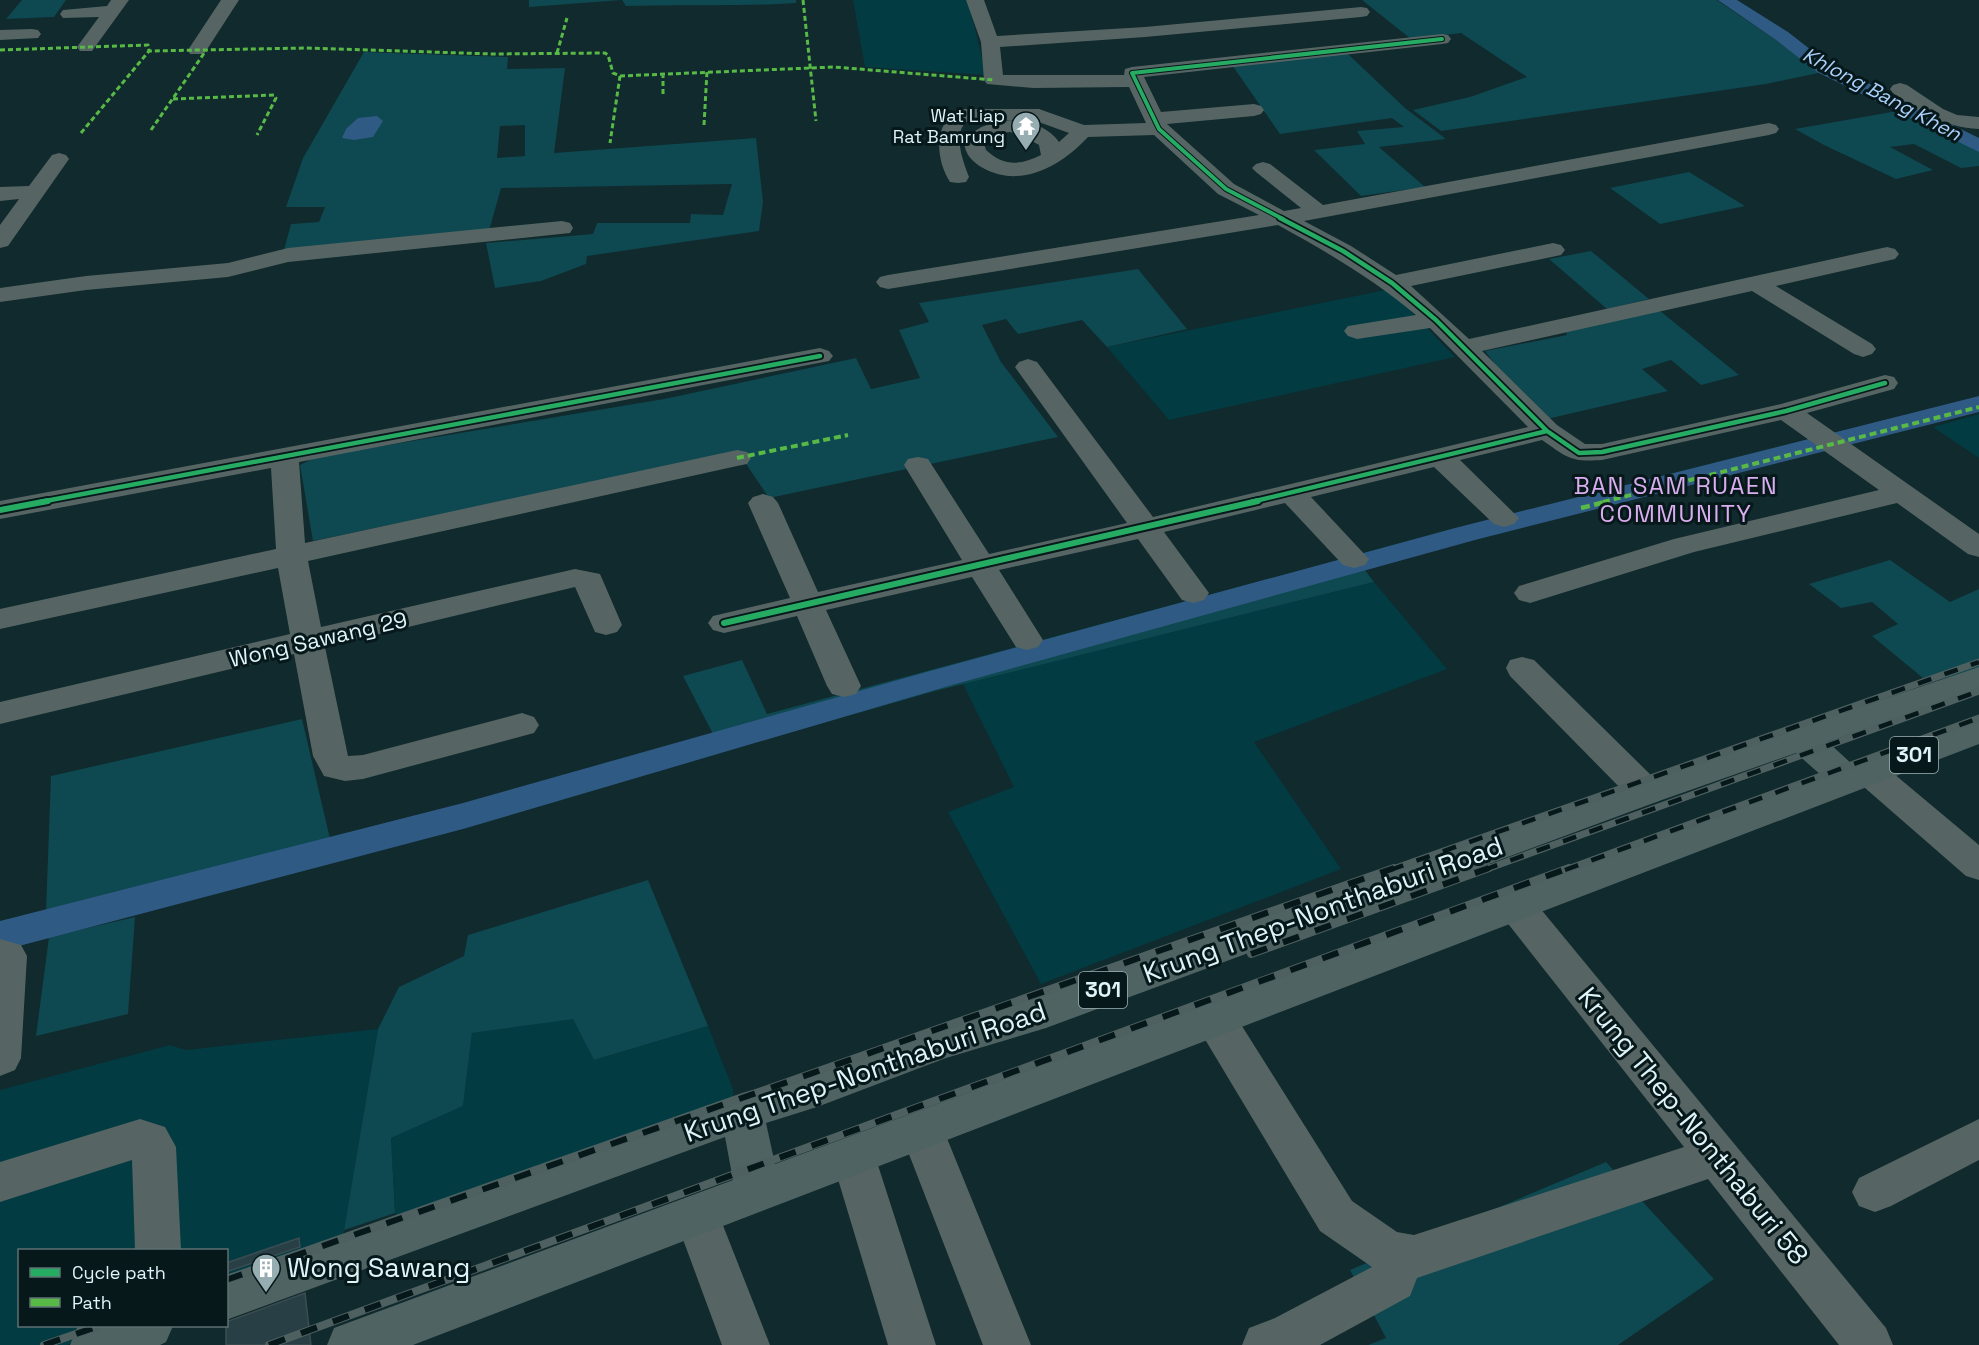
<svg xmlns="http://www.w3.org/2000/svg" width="1979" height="1345" viewBox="0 0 1979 1345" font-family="'Space Grotesk',sans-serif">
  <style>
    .built { fill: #023b42 }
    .green { fill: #0e4850; fill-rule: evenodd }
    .water { fill: #2f5a84 }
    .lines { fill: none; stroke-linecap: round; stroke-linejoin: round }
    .canal { fill: #2f5a84; fill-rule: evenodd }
    .building { fill: #284045; stroke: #3b4d52; stroke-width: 1.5 }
    .minor { fill: #566563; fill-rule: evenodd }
    .major { fill: #4f6363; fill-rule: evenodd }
    .rail-far1-casing { stroke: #4e6060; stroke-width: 7 }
    .rail-casing { stroke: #4e6060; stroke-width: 8 }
    .rail-far1 { stroke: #07181b; stroke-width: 4.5; stroke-dasharray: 14; stroke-linecap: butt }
    .rail { stroke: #07181b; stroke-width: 6; stroke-dasharray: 17; stroke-linecap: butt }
    .quiet-far2 { stroke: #58b947; stroke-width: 3; stroke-dasharray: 5 3; stroke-linecap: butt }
    .quiet-far1 { stroke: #58b947; stroke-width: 4; stroke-dasharray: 7 4; stroke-linecap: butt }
    .quiet { stroke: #58b947; stroke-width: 4.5; stroke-dasharray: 9 4.5; stroke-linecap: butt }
    .cycleway-far2-casing { stroke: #07181b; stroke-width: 6 }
    .cycleway-far1-casing { stroke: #07181b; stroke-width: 8 }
    .cycleway-casing { stroke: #07181b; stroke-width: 10 }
    .cycleway-far2 { stroke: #26ab63; stroke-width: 4 }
    .cycleway-far1 { stroke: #26ab63; stroke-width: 4.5 }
    .cycleway { stroke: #26ab63; stroke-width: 6 }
    .labels { text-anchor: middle; stroke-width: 6; stroke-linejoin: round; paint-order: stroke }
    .far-poi-label { font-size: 18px; fill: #def4f8; stroke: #07181b; text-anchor: end }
    .far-water-label { font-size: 20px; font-style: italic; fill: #aad1fb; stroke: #07181b }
    .shield { fill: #07181b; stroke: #9eb2b6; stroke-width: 1.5 }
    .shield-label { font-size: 21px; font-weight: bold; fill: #def4f8 }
    .street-label { font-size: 22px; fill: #def4f8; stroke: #07181b }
    .neighbourhood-label { font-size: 24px; letter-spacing: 1.5px; fill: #d9aeef; stroke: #07181b }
    .near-street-label { font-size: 27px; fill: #def4f8; stroke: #07181b }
    .near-poi-label { font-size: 27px; fill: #def4f8; stroke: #07181b; text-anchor: start }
  </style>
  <rect width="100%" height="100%" fill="#102a2d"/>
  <path class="built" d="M 853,0 L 968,0 L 986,75 L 865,67 Z
    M 1390,289 L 1455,357 L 1169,420 L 1107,347 Z
    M 1979,414 L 1979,458 L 1933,427 Z
    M 1374,582 L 1447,669 L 1254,742 L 1341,869 L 1041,984 L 948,812 L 1014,787 L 963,684 Z
    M 573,1018 L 594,1060 L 708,1026 L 733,1089 L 733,1108 L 396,1228 L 391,1138 L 463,1106 L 472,1033 Z
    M 378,1029 L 341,1248 L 227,1288 L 226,1250 L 20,1250 L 20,1326 L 122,1326 L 67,1345 L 0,1345 L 0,1090 L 170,1045 L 186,1050 Z"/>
  <path class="green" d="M 22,0 L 66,0 L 54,17 L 6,19 Z
    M 529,0 L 796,0 L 796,3 C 739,7 683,4 626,6 L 622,0 L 529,7 Z
    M 1362,0 L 1717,0 L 1823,72 L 1766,84 L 1441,131 L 1413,110 L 1470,97 L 1527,77 L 1461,33 L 1411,39 Z
    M 364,52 L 508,57 L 507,69 L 565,68 L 554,153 L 756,138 L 763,202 L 759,231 L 587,256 L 586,264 L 541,281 L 495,288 L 486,243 L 593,234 L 597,223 L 690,223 L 691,214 L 723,215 L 732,184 L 501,188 L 489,231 L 284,250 L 291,224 L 319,222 L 325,207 L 286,207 L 303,158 ZM 525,125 L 525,156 L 497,158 L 500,126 Z
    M 1348,54 L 1405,108 L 1446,139 L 1379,147 L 1425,187 L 1361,196 L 1314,150 L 1365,144 L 1357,131 L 1404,127 L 1392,118 L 1280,134 L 1232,65 Z
    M 1903,110 L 1979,149 L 1979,166 L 1961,168 L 1914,144 L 1890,147 L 1933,170 L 1896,179 L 1824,145 L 1795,129 Z
    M 1689,172 L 1745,206 L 1660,224 L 1610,188 Z
    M 1591,251 L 1649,299 L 1607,309 L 1549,259 Z
    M 1138,269 L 1187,329 L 1107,347 L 1082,320 L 1018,334 L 1006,319 L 982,325 L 1001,362 L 1058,437 L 769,498 L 738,452 L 313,541 L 300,465 L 316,457 L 664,399 L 856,358 L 871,389 L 920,378 L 899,330 L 929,322 L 919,303 Z
    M 1659,310 L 1739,375 L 1701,385 L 1671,360 L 1642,369 L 1668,391 L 1547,419 L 1511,386 L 1485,351 L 1567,335 L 1565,329 Z
    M 1890,560 L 1950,602 L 1979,589 L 1979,668 L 1929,683 L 1872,636 L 1898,624 L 1872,602 L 1841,608 L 1809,584 Z
    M 1335,561 L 1365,570 L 1374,582 L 935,691 L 352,858 L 0,948 L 0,923 L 46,911 L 51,776 L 302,719 L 331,843 L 714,736 L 683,676 L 742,660 L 767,714 Z
    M 648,880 L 708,1026 L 594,1060 L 573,1019 L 472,1033 L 463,1106 L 391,1138 L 395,1213 L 344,1230 L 378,1029 L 399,987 L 464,956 L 468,935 Z
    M 135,917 L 128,1014 L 36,1036 L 49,937 Z
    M 1606,1162 L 1714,1279 L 1618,1345 L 1368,1345 L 1386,1338 L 1350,1270 Z"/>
  <path class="water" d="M 377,116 L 383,121 L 373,137 L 354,140 L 342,138 L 346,129 L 358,118 Z"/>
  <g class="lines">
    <path class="canal" d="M 1718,0 L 1737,0 L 1788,32 L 1829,64 L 1979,138 L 1979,152 L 1817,72 L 1776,40 Z
      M 1979,396 L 1979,412 L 1475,540 L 952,685 L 463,829 L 0,951 L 0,921 L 463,803 L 930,671 L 1455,528 Z"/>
  </g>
  <path class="building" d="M 299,1238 L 300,1247 L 226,1272 L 226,1263 Z
    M 305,1293 L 311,1345 L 226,1345 L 226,1322 Z"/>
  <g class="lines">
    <path class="minor" d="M 111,0 L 129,0 L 92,51 L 80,51 L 77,47 L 99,17 L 63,18 L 60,14 L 63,10 L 107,6 Z
      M 221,0 L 239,0 L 204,54 L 190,54 L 188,50 Z
      M 966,0 L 984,0 L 997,36 L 1145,27 L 1361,7 L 1367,8 L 1370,12 L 1367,16 L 1361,17 L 1145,37 L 1000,47 L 1003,75 L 1124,75 L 1125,69 L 1132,67 L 1442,34 L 1448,35 L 1451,39 L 1448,43 L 1442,44 L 1144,77 L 1161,112 L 1254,104 L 1261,106 L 1264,110 L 1261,114 L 1254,116 L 1167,124 L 1234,184 L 1284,211 L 1301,208 L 1256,172 L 1252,168 L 1256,164 L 1263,162 L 1270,164 L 1323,205 L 1769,123 L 1776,125 L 1779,129 L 1776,133 L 1769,135 L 1304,221 L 1351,246 L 1396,275 L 1553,243 L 1561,245 L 1565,250 L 1561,255 L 1411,286 L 1469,339 L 1887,247 L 1895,249 L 1899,254 L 1895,259 L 1776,286 L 1872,344 L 1876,349 L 1872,354 L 1863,357 L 1854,354 L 1752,291 L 1482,351 L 1557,425 L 1585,444 L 1602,444 L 1781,404 L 1885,375 L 1894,377 L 1898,383 L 1894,389 L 1807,413 L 1979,534 L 1979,557 L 1968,554 L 1897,503 L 1694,552 L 1530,603 L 1519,600 L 1514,593 L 1519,586 L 1674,539 L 1879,490 L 1781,420 L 1602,460 C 1570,462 1568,458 1542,440 L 1460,460 L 1519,518 L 1514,524 L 1504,527 L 1494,524 L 1434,467 L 1311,497 L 1369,559 L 1365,565 L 1354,568 L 1343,565 L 1285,503 L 1164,532 L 1209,593 L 1204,600 L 1193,603 L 1182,600 L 1138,539 L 999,570 L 1043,640 L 1038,647 L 1027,650 L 1016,647 L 972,577 L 826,610 L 861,686 L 856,694 L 844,697 L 832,694 L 827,686 L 797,616 L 724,633 L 713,630 L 708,623 L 713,616 L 790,598 L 748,503 L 753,497 L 763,494 L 773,497 L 778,503 L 818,592 L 962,560 L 904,465 L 908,459 L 918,457 L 928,459 L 989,554 L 1127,523 L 1015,367 L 1019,362 L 1028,359 L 1037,362 L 1153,517 L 1528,427 L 1430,328 L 1357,339 L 1348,336 L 1344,331 L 1348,326 L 1416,315 C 1373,279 1327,252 1278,225 L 888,289 L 880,287 L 876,282 L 880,277 L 888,275 L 1259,215 L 1218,194 L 1154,135 L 1088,137 C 1061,166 1021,189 983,168 C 972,162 965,154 964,142 C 983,114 1039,113 1059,142 L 1069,133 L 1036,121 L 971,119 C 950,129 963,161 969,177 L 966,182 L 958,183 L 950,182 C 935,159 933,121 961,109 L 1039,109 L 1084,125 L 1146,123 L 1129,87 L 1033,88 L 987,84 L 984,80 L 981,42 ZM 1010,132 L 1023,136 L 1039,145 L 1041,155 C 1021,165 1004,167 986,150 L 984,143 C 992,135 999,133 1010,132 Z
      M 32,29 L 38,30 L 41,34 L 38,38 L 0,40 L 0,30 Z
      M 1900,83 L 1907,85 L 1943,109 L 1957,115 L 1979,117 L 1979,129 C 1944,127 1921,113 1893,93 L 1890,89 L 1893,85 Z
      M 59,153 L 66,155 L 69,159 L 8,246 L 0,248 L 0,225 L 19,199 L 0,201 L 0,187 L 29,186 L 52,155 Z
      M 562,221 L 570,223 L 573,228 L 570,233 L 288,262 L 228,277 L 86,290 L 0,302 L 0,288 L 86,276 L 228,263 L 288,248 Z
      M 820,348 L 829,351 L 833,356 L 829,361 L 299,462 L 305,543 L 737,450 L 747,452 L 751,458 L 747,464 L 737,466 L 308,561 L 321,627 L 575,569 L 600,574 L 622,625 L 617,632 L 606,635 L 595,632 L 575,587 L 325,647 L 348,756 L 363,755 L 522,713 L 534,717 L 539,725 L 534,733 L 363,779 L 345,781 L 324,776 L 313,756 L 294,654 L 0,724 L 0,702 L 290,634 L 278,568 L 0,629 L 0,609 L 276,549 L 271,468 L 0,519 L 0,501 Z
      M 1522,657 L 1534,660 L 1659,783 L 1664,792 L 1659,801 L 1646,805 L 1633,801 L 1510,676 L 1506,668 L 1510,660 Z
      M 1869,760 L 1881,763 L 1979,845 L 1979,880 L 1966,876 L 1857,781 L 1851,772 L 1857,763 Z
      M 1516,891 L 1530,896 L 1886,1328 L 1893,1345 L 1839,1345 L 1708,1179 L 1417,1278 L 1410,1296 L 1320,1345 L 1242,1345 L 1249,1328 L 1275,1318 L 1372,1267 L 1320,1231 L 1200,1031 L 1194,1019 L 1200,1007 L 1215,1002 L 1230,1007 L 1352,1201 L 1397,1232 L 1414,1235 L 1684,1147 L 1502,916 L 1497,906 L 1502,896 Z
      M 0,939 L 21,945 L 27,956 L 21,1058 L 15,1070 L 0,1076 Z
      M 922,1112 L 937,1118 L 944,1131 L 1031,1345 L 983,1345 L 900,1131 L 907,1118 Z
      M 140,1119 L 165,1127 L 176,1147 L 181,1250 L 135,1250 L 132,1160 L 0,1202 L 0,1162 Z
      M 1979,1119 L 1979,1160 L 1891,1206 L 1875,1212 L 1859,1206 L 1852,1192 L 1859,1178 Z
      M 853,1136 L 869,1142 L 875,1156 L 936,1345 L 888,1345 L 831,1156 L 837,1142 Z
      M 697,1194 L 713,1200 L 770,1345 L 722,1345 L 674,1215 L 681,1200 Z"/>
    <path class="major" d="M 1979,667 L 1979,690 L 1828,742 L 1853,765 L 1979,719 L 1979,744 L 413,1345 L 327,1345 L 334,1328 L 733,1180 L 725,1137 L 226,1320 L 226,1275 L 742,1093 L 799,1077 L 939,1026 L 1027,1000 L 1633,783 ZM 1796,753 L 1822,776 L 775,1164 L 766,1123 L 817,1107 L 946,1058 L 1046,1028 L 1659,801 Z
      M 84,1326 L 173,1326 L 166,1342 L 160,1345 L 70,1345 L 77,1328 Z"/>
    <g class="rail-far1-casing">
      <path id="rail-far1" d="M 1390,870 L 1979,662
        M 1484,870 L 1979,691
        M 1565,870 L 1979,718"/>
    </g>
    <g class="rail-casing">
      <path id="rail" d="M 1251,954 L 1489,868
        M 226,1280 L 1394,868
        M 44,1345 L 99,1326
        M 269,1345 L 1569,868"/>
    </g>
    <use href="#rail-far1" class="rail-far1"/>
    <use href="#rail" class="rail"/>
    <path class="quiet-far2" d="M 803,0 L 816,121
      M 0,50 L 148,45 L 149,51 L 306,48 L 493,54 L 605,53 L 608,55 L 613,73 L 620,76 L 610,143
      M 557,53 L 567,18
      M 663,73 L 663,95
      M 620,76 L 834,67 L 994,80
      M 173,99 L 274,95 L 276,98 L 257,135
      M 704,125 L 707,71
      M 151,130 L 207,49
      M 81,133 L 149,51"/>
    <path class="quiet-far1" d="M 737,458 L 848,435
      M 1603,502 L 1979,407"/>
    <path class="quiet" d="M 1581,508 L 1609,501"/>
    <g class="cycleway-far2-casing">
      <path id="cycleway-far2" d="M 1283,219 L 1226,189 L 1159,129 L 1132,73 L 1442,39"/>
    </g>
    <g class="cycleway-far1-casing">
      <path id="cycleway-far1" d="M 1280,218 L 1343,251 L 1392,283 L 1436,320 L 1547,431 L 1579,453 L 1602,452 L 1786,411 L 1885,383
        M 40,502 L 820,356
        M 1251,502 L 1547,431"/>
    </g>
    <g class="cycleway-casing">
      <path id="cycleway" d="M 0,510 L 48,501
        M 724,623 L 1258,501"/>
    </g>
    <use href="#cycleway-far2" class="cycleway-far2"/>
    <use href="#cycleway-far1" class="cycleway-far1"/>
    <use href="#cycleway" class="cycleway"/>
  </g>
  <defs>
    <g id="temple-pin" transform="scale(1.5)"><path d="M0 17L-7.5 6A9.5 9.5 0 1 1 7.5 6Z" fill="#96adb1" stroke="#07181b"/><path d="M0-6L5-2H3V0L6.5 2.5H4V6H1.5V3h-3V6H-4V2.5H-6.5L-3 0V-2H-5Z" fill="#fff"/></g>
    <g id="building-pin" transform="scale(1.5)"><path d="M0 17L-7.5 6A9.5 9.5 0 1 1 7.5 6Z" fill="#96adb1" stroke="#07181b"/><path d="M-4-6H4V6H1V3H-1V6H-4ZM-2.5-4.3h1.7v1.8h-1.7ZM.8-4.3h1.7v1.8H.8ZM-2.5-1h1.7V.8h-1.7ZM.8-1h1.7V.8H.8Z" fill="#fff"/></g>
  </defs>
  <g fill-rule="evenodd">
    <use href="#temple-pin" x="1026" y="126"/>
    <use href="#building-pin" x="266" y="1268"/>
  </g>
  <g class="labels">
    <g class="far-poi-label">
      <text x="1005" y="122">Wat Liap<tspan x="1005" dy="21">Rat Bamrung</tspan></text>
    </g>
    <g class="far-water-label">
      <text transform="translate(1882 94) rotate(28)" y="7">Khlong Bang Khen</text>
    </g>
    <g class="shield">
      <rect x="1890" y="737" width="48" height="36" rx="4.5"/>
      <rect x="1079" y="972" width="48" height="36" rx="4.5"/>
    </g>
    <g class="shield-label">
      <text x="1914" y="762">301</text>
      <text x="1103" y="997">301</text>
    </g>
    <g class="street-label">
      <text transform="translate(318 639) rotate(-13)" y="8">Wong Sawang 29</text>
    </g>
    <g class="neighbourhood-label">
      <text x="1676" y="494">BAN SAM RUAEN<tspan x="1676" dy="28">COMMUNITY</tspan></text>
    </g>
    <g class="near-street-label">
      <text transform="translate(1323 910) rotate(-20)" y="9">Krung Thep-Nonthaburi Road</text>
      <text transform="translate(865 1072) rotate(-19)" y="9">Krung Thep-Nonthaburi Road</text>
      <text transform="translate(1693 1126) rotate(51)" y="9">Krung Thep-Nonthaburi 58</text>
    </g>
    <g class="near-poi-label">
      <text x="287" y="1277">Wong Sawang</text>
    </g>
  </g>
  <rect x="18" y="1249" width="210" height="78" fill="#07181b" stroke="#5d7073" stroke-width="1.5"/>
  <rect x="30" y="1268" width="30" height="9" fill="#26ab63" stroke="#5d7073" stroke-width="1.5"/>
  <text x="72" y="1279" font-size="18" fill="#def4f8">Cycle path</text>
  <rect x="30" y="1298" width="30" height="9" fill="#58b947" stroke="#5d7073" stroke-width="1.5"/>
  <text x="72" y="1309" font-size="18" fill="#def4f8">Path</text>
</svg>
